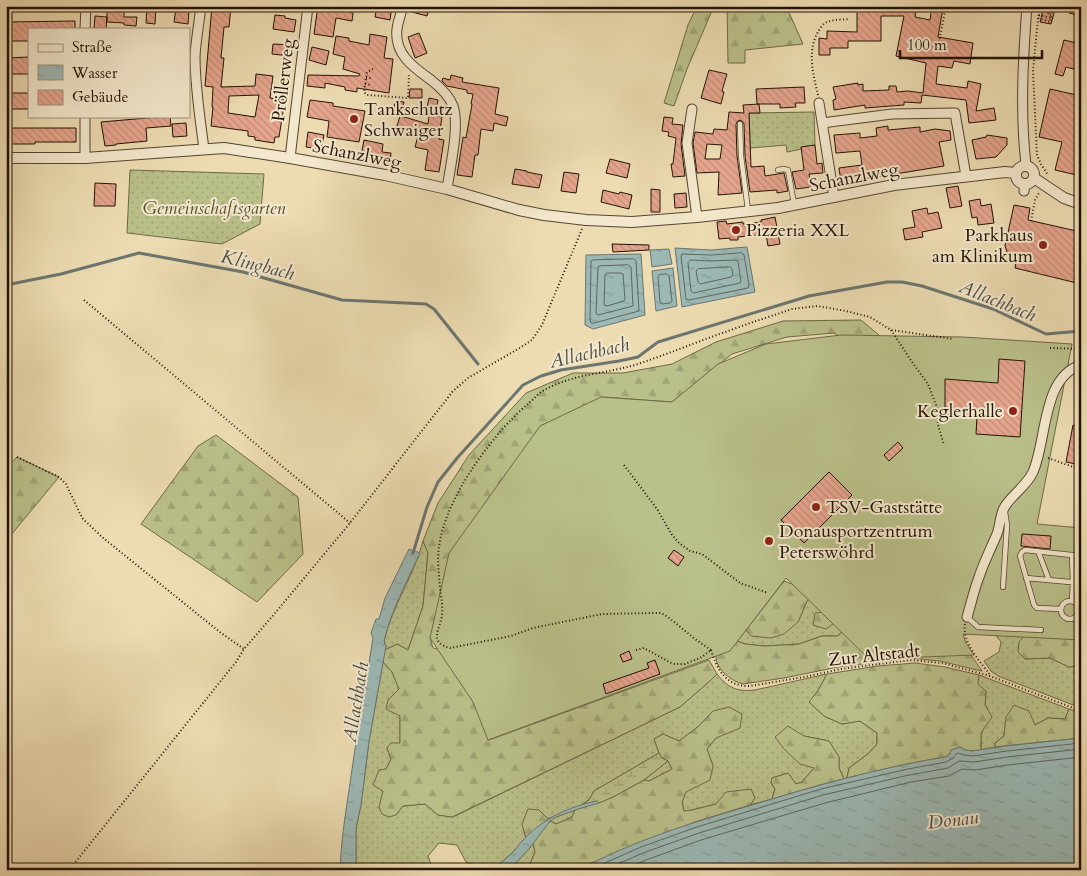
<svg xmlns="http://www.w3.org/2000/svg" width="1087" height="876" viewBox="0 0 1087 876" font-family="Cardo,serif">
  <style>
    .grass { fill: url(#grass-dots); stroke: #6e6948 }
    .forest { fill: url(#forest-firs); stroke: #6e6948 }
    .wetland { fill: url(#wetland-marsh); stroke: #6e6948 }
    .pitch { fill: #bac08a; stroke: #6e6948 }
    .water { fill: url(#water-ripples); stroke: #6b7670 }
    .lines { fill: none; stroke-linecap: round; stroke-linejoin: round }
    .shore { stroke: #5f665e; stroke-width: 1 }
    .stream { stroke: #6b7670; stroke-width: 3 }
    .building { fill: url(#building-back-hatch); stroke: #221206; fill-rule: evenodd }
    .service-casing { stroke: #554431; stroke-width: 6 }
    .minor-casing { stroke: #554431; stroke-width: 11 }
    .tertiary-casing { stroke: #554431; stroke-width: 12 }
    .path { stroke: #221206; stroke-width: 2; stroke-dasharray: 1 2.5; stroke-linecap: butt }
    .service { stroke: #f3e8cd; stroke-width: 4.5 }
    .minor { stroke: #f3e8cd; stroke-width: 9 }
    .tertiary { stroke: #f3e8cd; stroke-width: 10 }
    .poi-dot { fill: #8f2418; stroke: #f3e8cd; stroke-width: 2 }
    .labels { text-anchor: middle; stroke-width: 4; stroke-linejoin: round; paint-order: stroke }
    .street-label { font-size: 18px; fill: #221206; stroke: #f3e8cd }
    .poi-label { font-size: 18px; fill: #221206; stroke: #f3e8cd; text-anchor: start }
    .park-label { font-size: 18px; font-style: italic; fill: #574f34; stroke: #f3e8cd }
    .water-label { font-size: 19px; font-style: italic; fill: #4d4c44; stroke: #f3e8cd }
  </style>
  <defs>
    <pattern id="grass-dots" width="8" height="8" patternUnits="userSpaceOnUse" patternTransform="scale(1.25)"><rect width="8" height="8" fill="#bac08a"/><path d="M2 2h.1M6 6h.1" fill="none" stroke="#a0a476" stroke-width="1.8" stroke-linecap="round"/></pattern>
    <pattern id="forest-firs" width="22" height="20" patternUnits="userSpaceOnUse" patternTransform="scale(1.25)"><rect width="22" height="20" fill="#bac08a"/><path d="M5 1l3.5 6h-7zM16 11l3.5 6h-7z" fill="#a0a476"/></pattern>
    <pattern id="wetland-marsh" width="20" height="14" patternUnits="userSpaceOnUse" patternTransform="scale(1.25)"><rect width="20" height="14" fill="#bac08a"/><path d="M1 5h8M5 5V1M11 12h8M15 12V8" fill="none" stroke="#a0a476"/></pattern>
    <pattern id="water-ripples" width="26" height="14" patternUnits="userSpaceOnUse" patternTransform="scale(1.25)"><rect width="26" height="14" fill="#9cb9b6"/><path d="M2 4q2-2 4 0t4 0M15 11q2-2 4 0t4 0" fill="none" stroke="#869e9b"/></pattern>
    <pattern id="building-back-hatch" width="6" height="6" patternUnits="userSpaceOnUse" patternTransform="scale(1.25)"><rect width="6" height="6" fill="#e6a58d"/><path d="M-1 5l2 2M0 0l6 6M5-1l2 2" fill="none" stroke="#c58d78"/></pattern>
  </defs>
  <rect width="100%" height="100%" fill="#eddcb2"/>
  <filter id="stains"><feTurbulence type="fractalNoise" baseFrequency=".004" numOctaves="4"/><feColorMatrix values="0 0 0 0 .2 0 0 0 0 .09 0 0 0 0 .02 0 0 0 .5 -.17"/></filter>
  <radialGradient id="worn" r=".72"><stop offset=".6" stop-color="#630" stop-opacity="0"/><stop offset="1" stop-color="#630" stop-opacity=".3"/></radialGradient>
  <path class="grass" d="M 814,112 L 815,145 L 802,147 L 802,149 L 787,152 L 786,145 L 750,148 L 749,113 Z
    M 130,170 L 264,174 L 260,224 L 222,244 L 127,233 Z
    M 423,541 L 428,552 L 423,606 L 408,650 L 397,644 L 385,650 L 386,646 L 384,641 C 392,606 414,576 423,541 Z
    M 817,595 L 848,625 L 838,636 L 822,636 L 799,644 L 765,646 L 745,644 L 737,641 L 746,630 L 798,622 L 807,601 Z
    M 994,633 L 1025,635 L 1025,659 L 1050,658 L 1069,667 L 1079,666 L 1081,664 L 1081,708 L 998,676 L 991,671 L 984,661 L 999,652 L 1001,642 Z
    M 383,662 L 392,672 L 399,689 L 388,700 L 400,716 L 400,743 L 387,748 L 391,759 L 386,769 L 383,791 L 396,815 L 403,806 L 425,804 L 438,815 L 453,817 L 680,707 L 711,680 L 717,674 C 728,688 737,692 755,690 L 827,674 L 819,689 L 810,703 L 824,716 L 842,724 L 860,721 L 877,733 L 877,744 L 869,753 L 849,768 L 847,778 L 844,779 L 839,768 L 839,757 L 829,741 L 804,736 L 814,768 L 802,782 L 796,784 L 788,773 L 772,778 L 771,783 L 775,789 L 772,799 L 750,805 L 755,798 L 716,804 L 692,810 L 684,811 L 682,802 L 686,792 L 713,766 L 707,749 L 716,738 L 713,711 L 699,726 L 679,741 L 663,734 L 654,739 L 659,753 L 594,791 C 592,795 590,799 587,801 C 577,810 560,812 548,819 L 539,810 L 522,824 L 526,838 L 511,854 L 492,870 L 480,868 L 466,862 L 457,845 L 439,843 L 428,856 L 433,870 L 354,870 L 356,864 L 356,828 L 361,805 L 369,741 Z
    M 979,675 L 1069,709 L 1065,719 L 1048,718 L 1035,725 L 1006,717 L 1004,736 L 995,743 L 995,747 L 981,750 L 981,733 L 991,717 L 985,705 L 986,691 L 977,684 Z
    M 668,761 L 672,769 L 649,781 L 644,780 Z
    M 575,810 L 572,817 L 556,824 L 550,821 L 556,817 Z
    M 533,843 L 535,852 L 530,864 L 535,870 L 509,870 L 529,849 Z"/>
  <path class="forest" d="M 697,6 L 714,6 L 687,69 L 674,106 L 664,103 L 688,25 Z
    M 727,6 L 783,6 L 787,8 L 803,44 L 745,50 L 745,63 L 728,63 Z
    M 861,320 L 900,353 L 868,356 L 834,333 L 787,337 L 732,354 L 672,402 L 601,397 L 430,638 L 433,648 L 451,651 L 523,637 L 489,740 L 709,660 L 717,674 L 711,680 L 680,707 L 452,817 L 438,815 L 425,804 L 403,806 L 396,815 L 389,817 L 382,814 L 379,807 L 383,791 L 373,785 L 379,770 L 386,769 L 391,759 L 387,748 L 391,743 L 400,743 L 400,716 L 386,709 L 388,700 L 399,689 L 392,672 L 383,662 L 385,650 L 397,644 L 408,650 L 423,606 L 428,553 L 423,541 L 438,503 L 469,455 L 526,393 L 573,373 L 623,373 L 672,364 L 716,342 L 783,321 Z
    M 216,435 L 298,497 L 303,554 L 257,602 L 141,524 L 198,446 Z
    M 17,457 L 59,477 L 6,541 L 6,468 Z
    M 795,578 L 817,595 L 807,601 L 798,622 L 784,634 L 771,638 L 751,636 L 746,630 L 781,585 L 785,581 L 791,584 Z
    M 824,612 L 841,618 L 826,629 L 813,625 L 815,613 Z
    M 848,625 L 964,645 L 982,671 L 981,671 L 940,661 L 909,658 L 838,667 L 784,678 L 743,684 C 731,681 715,669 716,655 L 737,641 L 745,644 L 765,646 L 799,644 L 822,636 L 838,636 Z
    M 1025,635 L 1081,635 L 1081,664 L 1079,666 L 1069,667 L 1050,658 L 1025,659 L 1018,652 L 1019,642 Z
    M 915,663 L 945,667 L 979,675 L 978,684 L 986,691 L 985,705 L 992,717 L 981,733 L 981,750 C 973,751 967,752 960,747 L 945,757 L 907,764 L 847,778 L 849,768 L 869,753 L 877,744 L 877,733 L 860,721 L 842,724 L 824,716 L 809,702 L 819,689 L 827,674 L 878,666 Z
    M 1014,705 L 1029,711 L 1035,725 L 1048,718 L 1065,719 L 1069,709 L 1081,713 L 1081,738 L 995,747 L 995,743 L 1004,736 L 1006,717 Z
    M 729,707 L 742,714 L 740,728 L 716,738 L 707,749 L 713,766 L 710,780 L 686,792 L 682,802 L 684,811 L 692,810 L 716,804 L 726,792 L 751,789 L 755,798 L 750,805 L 695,822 L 589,864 L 579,870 L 535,870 L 530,864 L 535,852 L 533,843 L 550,821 L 556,824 L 572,817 L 575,810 L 613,797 L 644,780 L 649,781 L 672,769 L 668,761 L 662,758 L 659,753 L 654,739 L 663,734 L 679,741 L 699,726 L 713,711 Z
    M 788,726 L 804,736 L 829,741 L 839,757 L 839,768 L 844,779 L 820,785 L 772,799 L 775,789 L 771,783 L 772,778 L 788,773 L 796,784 L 802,782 L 814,768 L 800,764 L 784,749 L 775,737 Z
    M 528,809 L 539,810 L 548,819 L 526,838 L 522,824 Z"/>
  <path class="wetland" d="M 659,753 L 662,758 L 668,761 L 644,780 L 613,797 L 599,803 L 597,801 L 582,805 L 589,800 L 594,791 Z"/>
  <path class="pitch" d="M 841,335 L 963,337 L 1072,344 L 1037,524 L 1081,528 L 1081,640 L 963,634 L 966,643 L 974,655 L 869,659 L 786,578 L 730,651 L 488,740 L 473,702 L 430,638 L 449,553 L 540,426 L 601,397 L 672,402 L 718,364 L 766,344 Z"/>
  <path class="water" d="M 747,247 L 755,292 L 682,307 L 675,248 L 711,250 Z
    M 669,249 L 672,264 L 652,267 L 650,250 Z
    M 641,254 L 645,315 L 593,329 L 585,325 L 586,255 Z
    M 673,268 L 677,306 L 656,311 L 652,271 Z
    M 409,549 L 420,553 C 407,582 391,610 384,641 L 386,646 L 369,741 L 361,805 L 356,828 L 356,864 L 354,870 L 340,870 C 341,843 345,816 349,790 C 356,739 365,689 373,638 L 371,633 L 376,619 L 379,619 L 385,598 Z
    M 1081,738 L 1081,870 L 579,870 C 632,841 691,823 749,806 C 814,786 878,768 945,757 L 950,754 L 951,750 L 960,747 L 965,750 L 972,751 L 1006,746 Z
    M 597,801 L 599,803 L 581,808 L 556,817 L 550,821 L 529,849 L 509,870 L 492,870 C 498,864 505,860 510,855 C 515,851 518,845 523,840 C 544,818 568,807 597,801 Z"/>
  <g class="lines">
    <path class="shore" d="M 742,253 L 744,255 L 749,285 L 748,288 L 689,300 L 686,299 L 681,256 L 682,254 L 711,255 Z
      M 634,259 L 636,261 L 639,311 L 594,323 L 591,323 L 590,320 L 591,261 L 593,260 Z
      M 691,260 L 711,261 L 737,260 L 738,261 L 741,282 L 740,283 L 693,293 L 691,291 L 688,263 Z
      M 628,265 L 631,267 L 633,306 L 598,315 L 596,313 L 598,267 L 600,266 Z
      M 730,267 L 732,269 L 733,275 L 731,277 L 700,284 L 698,282 L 696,271 L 698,269 Z
      M 607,273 L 621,273 L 623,274 L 625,299 L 624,301 L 607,306 L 604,305 L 605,276 Z
      M 667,274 L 669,276 L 672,301 L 670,303 L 662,304 L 660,302 L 658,277 L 659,275 Z
      M 589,870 L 641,847 L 697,827 L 821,789 L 908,769 L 946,762 L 953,758 L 956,754 L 958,753 L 964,755 L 973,756 L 1007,751 L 1081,743
      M 604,870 L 643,853 L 699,833 L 823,795 L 909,775 L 948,768 L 959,761 L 974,762 L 1007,757 L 1081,749
      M 623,870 L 646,860 L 701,840 L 825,803 L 911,782 L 949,776 L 962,769 L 975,770 L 1008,765 L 1081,757"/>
    <path class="stream" d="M 6,285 L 61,274 L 139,253 L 243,272 L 342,300 L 426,304 L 434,309 L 478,364
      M 413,553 L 427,507 L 438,482 L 458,457 L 523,385 L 541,376 L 561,370 L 619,361 L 638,357 L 658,342 L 809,296 L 887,282 L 902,282 L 922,286 L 993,309 L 1046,334 L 1081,331"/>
  </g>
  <path class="building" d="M 147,6 L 156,6 L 155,24 L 146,23 Z
    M 212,6 L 231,6 L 229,27 L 224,27 L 221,58 L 224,58 L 221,87 L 255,86 L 256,74 L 273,76 L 270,98 L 285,100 L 279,137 L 275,137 L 274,143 L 255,140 L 255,137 L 248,136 L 248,131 L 211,126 L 213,107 L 212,107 L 213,87 L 205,86 ZM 259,95 L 255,117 L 228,113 L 229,96 Z
    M 318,6 L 342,6 L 341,10 L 353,13 L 352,21 L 336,18 L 333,37 L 314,34 Z
    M 377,6 L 392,6 L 390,20 L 375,17 Z
    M 409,6 L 430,6 L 427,16 L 408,11 Z
    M 857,6 L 917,6 L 915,17 L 930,20 L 932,6 L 943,8 L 938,37 L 973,43 L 970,64 L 954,61 L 952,68 L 938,66 L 936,84 L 967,88 L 968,81 L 981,84 L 976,111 L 994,108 L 996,120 L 969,123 L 966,100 L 922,95 L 921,103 L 904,102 L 904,105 L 865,108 L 865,105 L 834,110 L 833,100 L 836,99 L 833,87 L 858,83 L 858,85 L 863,84 L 863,91 L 889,90 L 889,86 L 896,86 L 897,92 L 908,91 L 923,93 L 926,63 L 896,56 L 904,16 L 881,16 L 881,41 L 848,41 L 848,48 L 830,48 L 830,55 L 819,55 L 819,38 L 827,39 L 827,31 L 857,32 Z
    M 1071,6 L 1081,6 L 1081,16 L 1069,13 Z
    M 176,8 L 189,10 L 188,24 L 174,22 Z
    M 107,9 L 124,10 L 124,17 L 137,17 L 136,26 L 124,25 L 124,23 L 107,22 Z
    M 1043,10 L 1054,13 L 1051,24 L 1040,22 Z
    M 275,15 L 285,16 L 285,18 L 296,20 L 294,32 L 273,29 Z
    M 95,16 L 107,17 L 106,29 L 94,29 Z
    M 75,21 L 75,29 L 29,29 L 29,41 L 6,41 L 6,22 Z
    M 419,33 L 427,53 L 415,58 L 408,37 Z
    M 370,34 L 387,37 L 384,58 L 393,59 L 389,93 L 357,88 L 357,92 L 345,90 L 345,87 L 325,83 L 325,88 L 307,86 L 308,75 L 359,76 L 360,74 L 343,69 L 345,57 L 333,54 L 336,36 L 349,38 L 349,41 L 369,45 Z
    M 1064,40 L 1081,44 L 1081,71 L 1066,67 L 1063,76 L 1055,74 Z
    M 273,44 L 292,45 L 290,56 L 272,54 Z
    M 312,47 L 329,51 L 326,65 L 309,60 Z
    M 29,57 L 29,74 L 6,74 L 6,58 Z
    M 709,70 L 727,74 L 722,91 L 724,92 L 721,104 L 701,98 Z
    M 451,75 L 463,78 L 462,82 L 499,88 L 495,114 L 508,117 L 506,126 L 494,123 L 493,131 L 481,129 L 478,155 L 475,155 L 472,177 L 457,175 L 463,137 L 466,138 L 472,104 L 471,104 L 473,94 L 467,93 L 467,90 L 447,86 L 442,81 L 443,78 L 450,80 Z
    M 804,87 L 805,103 L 795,103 L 796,107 L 780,108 L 780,104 L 757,104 L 756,89 Z
    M 410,89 L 422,89 L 422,98 L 409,98 Z
    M 1050,89 L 1081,96 L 1081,176 L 1055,170 L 1062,142 L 1039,137 Z
    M 6,93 L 29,93 L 29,109 L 6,109 Z
    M 429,98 L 438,100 L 436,110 L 427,108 Z
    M 310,100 L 333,103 L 333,106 L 365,111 L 359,142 L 327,137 L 329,121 L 307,117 Z
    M 395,101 L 404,102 L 401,116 L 428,124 L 429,115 L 442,116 L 439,139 L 444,140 L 439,172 L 425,170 L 428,150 L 415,147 L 418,136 L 396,129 L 400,116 L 393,115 Z
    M 759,104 L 760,113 L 749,113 L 751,167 L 764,166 L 765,176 L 784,173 L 788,191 L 777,193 L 777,190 L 750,192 L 745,156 L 744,124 L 742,121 L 739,120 L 737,122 L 736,124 L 737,156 L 742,193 L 718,195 L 719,172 L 697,173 L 693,143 L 695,132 L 713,134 L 714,129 L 727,130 L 729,112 L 744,113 L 743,105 ZM 707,144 L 722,145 L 720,159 L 705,159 Z
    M 170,116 L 171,126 L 146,128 L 147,141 L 116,144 L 116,145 L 105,146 L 101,122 Z
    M 664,117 L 673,118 L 672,124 L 683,125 L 681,144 L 685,176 L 673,177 L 671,164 L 673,164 L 676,138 L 668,136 L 669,132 L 662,131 Z
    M 186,123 L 187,136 L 173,137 L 172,124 Z
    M 888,126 L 888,130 L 920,127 L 920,132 L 935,129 L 950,131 L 951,140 L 939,142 L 944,166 L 865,179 L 841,182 L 839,168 L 862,165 L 860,151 L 836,153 L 834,135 L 860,133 L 860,138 L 877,136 L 876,128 Z
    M 6,128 L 76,128 L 76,142 L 35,142 L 35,144 L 6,144 Z
    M 308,132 L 324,135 L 321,149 L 306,147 Z
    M 987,135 L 1007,138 L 1007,145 L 996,157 L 976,159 L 972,140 L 986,137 Z
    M 364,140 L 383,144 L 382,152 L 391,153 L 390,162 L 361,156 Z
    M 815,145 L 817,164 L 822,163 L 823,173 L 809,174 L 811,187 L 796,189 L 792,172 L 804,170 L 801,147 Z
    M 610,159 L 630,164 L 627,178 L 606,173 Z
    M 515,169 L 527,171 L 527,172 L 542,175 L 539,188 L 512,184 Z
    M 564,172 L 579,174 L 576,193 L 561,191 Z
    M 95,183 L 116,184 L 115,206 L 94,206 Z
    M 958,186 L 962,206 L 950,208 L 946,188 Z
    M 651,189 L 660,190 L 660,212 L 651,212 Z
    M 603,190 L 619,194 L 620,192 L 632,195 L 629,209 L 601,202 Z
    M 686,193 L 687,207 L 675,208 L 674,194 Z
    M 980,199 L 981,206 L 991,204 L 994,223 L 978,225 L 977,217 L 972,218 L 969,201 Z
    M 1014,205 L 1030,208 L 1028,220 L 1081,232 L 1081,284 L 1015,268 L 1016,262 L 1008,255 L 1005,246 Z
    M 927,208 L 928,214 L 938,212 L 942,228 L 922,232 L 923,237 L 905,240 L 903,229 L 915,227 L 912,211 Z
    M 775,217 L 780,244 L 768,246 L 766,234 L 738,237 L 738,240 L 730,240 L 730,238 L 719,239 L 717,222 L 726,221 L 727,224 L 743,222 L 743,224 L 761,222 L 761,220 Z
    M 612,244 L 649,245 L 649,250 L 613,252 Z
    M 999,359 L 1025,361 L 1020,437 L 976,434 L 977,417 L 945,414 L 945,379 L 998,383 Z
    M 1073,425 L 1081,428 L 1081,465 L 1066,462 Z
    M 898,442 L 903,448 L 889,461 L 884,455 Z
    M 829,472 L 852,495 L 804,543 L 781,520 Z
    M 1022,534 L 1051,536 L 1050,549 L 1021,546 Z
    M 674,550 L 684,557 L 678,566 L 668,558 Z
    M 629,651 L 632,659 L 623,662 L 620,655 Z
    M 655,660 L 660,674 L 606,694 L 603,684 L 649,668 L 647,663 Z"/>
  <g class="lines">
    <g class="service-casing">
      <path id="service" d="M 740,124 L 741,156 L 748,210
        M 778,170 L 783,169 L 788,170 L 794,204
        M 1038,551 L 1049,580
        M 1026,578 L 1081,583
        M 1003,587 L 1007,525 L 1005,512
        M1061 610a9 9 0 1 1 18 0a9 9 0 1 1-18 0Z
        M 1072,601 L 1073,582 L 1072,555
        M 1061,609 L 1037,608 L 1034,605 L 1020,556 L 1022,552 L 1025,550 L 1081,556
        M 967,617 L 978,627 L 1041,630"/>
    </g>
    <g class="minor-casing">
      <path id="minor" d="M 201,6 C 199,23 196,40 195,56 C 195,87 200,118 204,149
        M 403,6 C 401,14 398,21 397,29 C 394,54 413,67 431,80 C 440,87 449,95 453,106 C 460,126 450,167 447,189
        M 85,29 L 86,6
        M 819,103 L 834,197
        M 692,109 L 687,143 L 697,217
        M 85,116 L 85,158
        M 822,123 L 892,114 L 955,113 L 966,176
        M 290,158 L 308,6
        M 1026,165 C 1020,112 1023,59 1027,6
        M 1024,191 L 1025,184
        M 967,617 C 971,604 974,590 979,577 C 984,562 991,548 997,534 C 1000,526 1000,516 1004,508 C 1010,496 1026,487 1033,472 C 1047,440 1042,377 1081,365"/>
    </g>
    <g class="tertiary-casing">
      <path id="tertiary" d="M 6,158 L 85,158 L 224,148 L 290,158 L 385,175 L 447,189 L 519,210 L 544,215 L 586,220 L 632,222 L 697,217 L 778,208 L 894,185 L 1005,172 L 1016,173
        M1016 175a9 9 0 1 1 18 0a9 9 0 1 1-18 0Z
        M 1034,178 L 1064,198 L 1081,204"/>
    </g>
    <path class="path" d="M 1050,6 L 1048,14 L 1052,15 L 1051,18 L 1053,19
      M 1035,7 L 1045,9 L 1045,6
      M 1040,8 L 1038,18 L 1050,22 L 1051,18
      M 1039,15 L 1051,18
      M 1038,18 L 1033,71 L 1037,155 L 1041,164 L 1048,175
      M 939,42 L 946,6
      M 373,69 L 367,72 L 364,92 L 367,95 L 408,98 L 409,75
      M 366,78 L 372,78
      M 365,84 L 371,85
      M 818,95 C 813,74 807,51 818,32 C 820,29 822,25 825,23 C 832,19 841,20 849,19
      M 1031,221 L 1035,200 L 1039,193
      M 84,300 L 350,523
      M 891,330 L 912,362 L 928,384 L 938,410 L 938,425 L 944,445
      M 1050,348 L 1081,349
      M 17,457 L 59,477 L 66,484 L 82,518 L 102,537 L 221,633 L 244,649
      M 1048,458 L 1079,469 L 1081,468
      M 624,465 L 657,509 L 672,535 L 679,543 L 690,551 L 702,554 L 740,583 L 768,593
      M 965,624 C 962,643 980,661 990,675
      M 636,650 L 644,648 L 673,664 L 685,664 L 702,657 L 711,650
      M 711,650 L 695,639 L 668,617 L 661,613 L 652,613 L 602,614 L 533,628 L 511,636 L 450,648 C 428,642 440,630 442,615 C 443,606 441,597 440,588 C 439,574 437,560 439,547 C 445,498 493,433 530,402 C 534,399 537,395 541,392 C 570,374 604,374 635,365 C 668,354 699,341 731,330 C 752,322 772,316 792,309 L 817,306 L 846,311 L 870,317 L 891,330 L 953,339
      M 711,650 C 717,670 727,687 750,686 L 804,677 L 841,669 L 910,660 L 942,663 L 990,676 L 1081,711
      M 69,870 L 236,662 L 244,649 L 276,612 L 350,523 L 453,391 L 468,378 L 518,349 L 532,340 L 542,325 L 582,229"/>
    <use href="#service" class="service"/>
    <use href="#minor" class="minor"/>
    <use href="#tertiary" class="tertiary"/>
  </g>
  <g class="poi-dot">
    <circle cx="354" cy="119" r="5"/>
    <circle cx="736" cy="230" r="5"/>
    <circle cx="1043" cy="245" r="5"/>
    <circle cx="1013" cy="411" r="5"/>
    <circle cx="816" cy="507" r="5"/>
    <circle cx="769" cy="541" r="5"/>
  </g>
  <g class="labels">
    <g class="street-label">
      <text transform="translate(283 80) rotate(-83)" y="6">Pröllerweg</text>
      <text transform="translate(357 154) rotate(11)" y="6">Schanzlweg</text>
      <text transform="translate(854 177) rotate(-11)" y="6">Schanzlweg</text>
      <text transform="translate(874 655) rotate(-6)" y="6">Zur Altstadt</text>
    </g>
    <g class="poi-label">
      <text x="364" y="115">Tankschutz<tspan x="364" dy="21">Schwaiger</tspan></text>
      <text x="746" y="236">Pizzeria XXL</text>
      <text x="1033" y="241" text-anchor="end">Parkhaus<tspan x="1033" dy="21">am Klinikum</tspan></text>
      <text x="1003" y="417" text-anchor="end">Keglerhalle</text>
      <text x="826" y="513">TSV-Gaststätte</text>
      <text x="779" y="537">Donausportzentrum<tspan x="779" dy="21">Peterswöhrd</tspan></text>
    </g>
    <g class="park-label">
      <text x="214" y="214">Gemeinschaftsgarten</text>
    </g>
    <g class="water-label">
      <text transform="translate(258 264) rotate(14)" y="7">Klingbach</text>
      <text transform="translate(998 300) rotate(22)" y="7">Allachbach</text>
      <text transform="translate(589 352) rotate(-13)" y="7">Allachbach</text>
      <text transform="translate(355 702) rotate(-81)" y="7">Allachbach</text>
      <text transform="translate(953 819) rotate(-6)" y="7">Donau</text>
    </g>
  </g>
  <rect width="1087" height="876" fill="none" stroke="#eddcb2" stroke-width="25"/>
  <rect x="8" y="8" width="1072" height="861" fill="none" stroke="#221206" stroke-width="2.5"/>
  <rect x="12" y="12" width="1062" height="851" fill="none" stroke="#221206"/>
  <rect x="28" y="28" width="162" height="90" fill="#f3e8cd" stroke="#9f927d"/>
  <rect x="38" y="44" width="25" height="8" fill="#f3e8cd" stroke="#9f927d"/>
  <text x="72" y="52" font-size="15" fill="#221206">Straße</text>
  <rect x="38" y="65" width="25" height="15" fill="url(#water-ripples)" stroke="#9f927d"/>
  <text x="72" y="78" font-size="15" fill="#221206">Wasser</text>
  <rect x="38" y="90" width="25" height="15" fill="url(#building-back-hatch)" stroke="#9f927d"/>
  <text x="72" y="102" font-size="15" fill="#221206">Gebäude</text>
  <path d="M900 50v8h142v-8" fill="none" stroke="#221206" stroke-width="2.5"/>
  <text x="907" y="50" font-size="15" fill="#221206" stroke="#f3e8cd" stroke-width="4" paint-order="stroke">100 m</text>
  <rect width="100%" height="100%" filter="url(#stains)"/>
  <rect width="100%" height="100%" fill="url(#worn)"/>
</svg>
